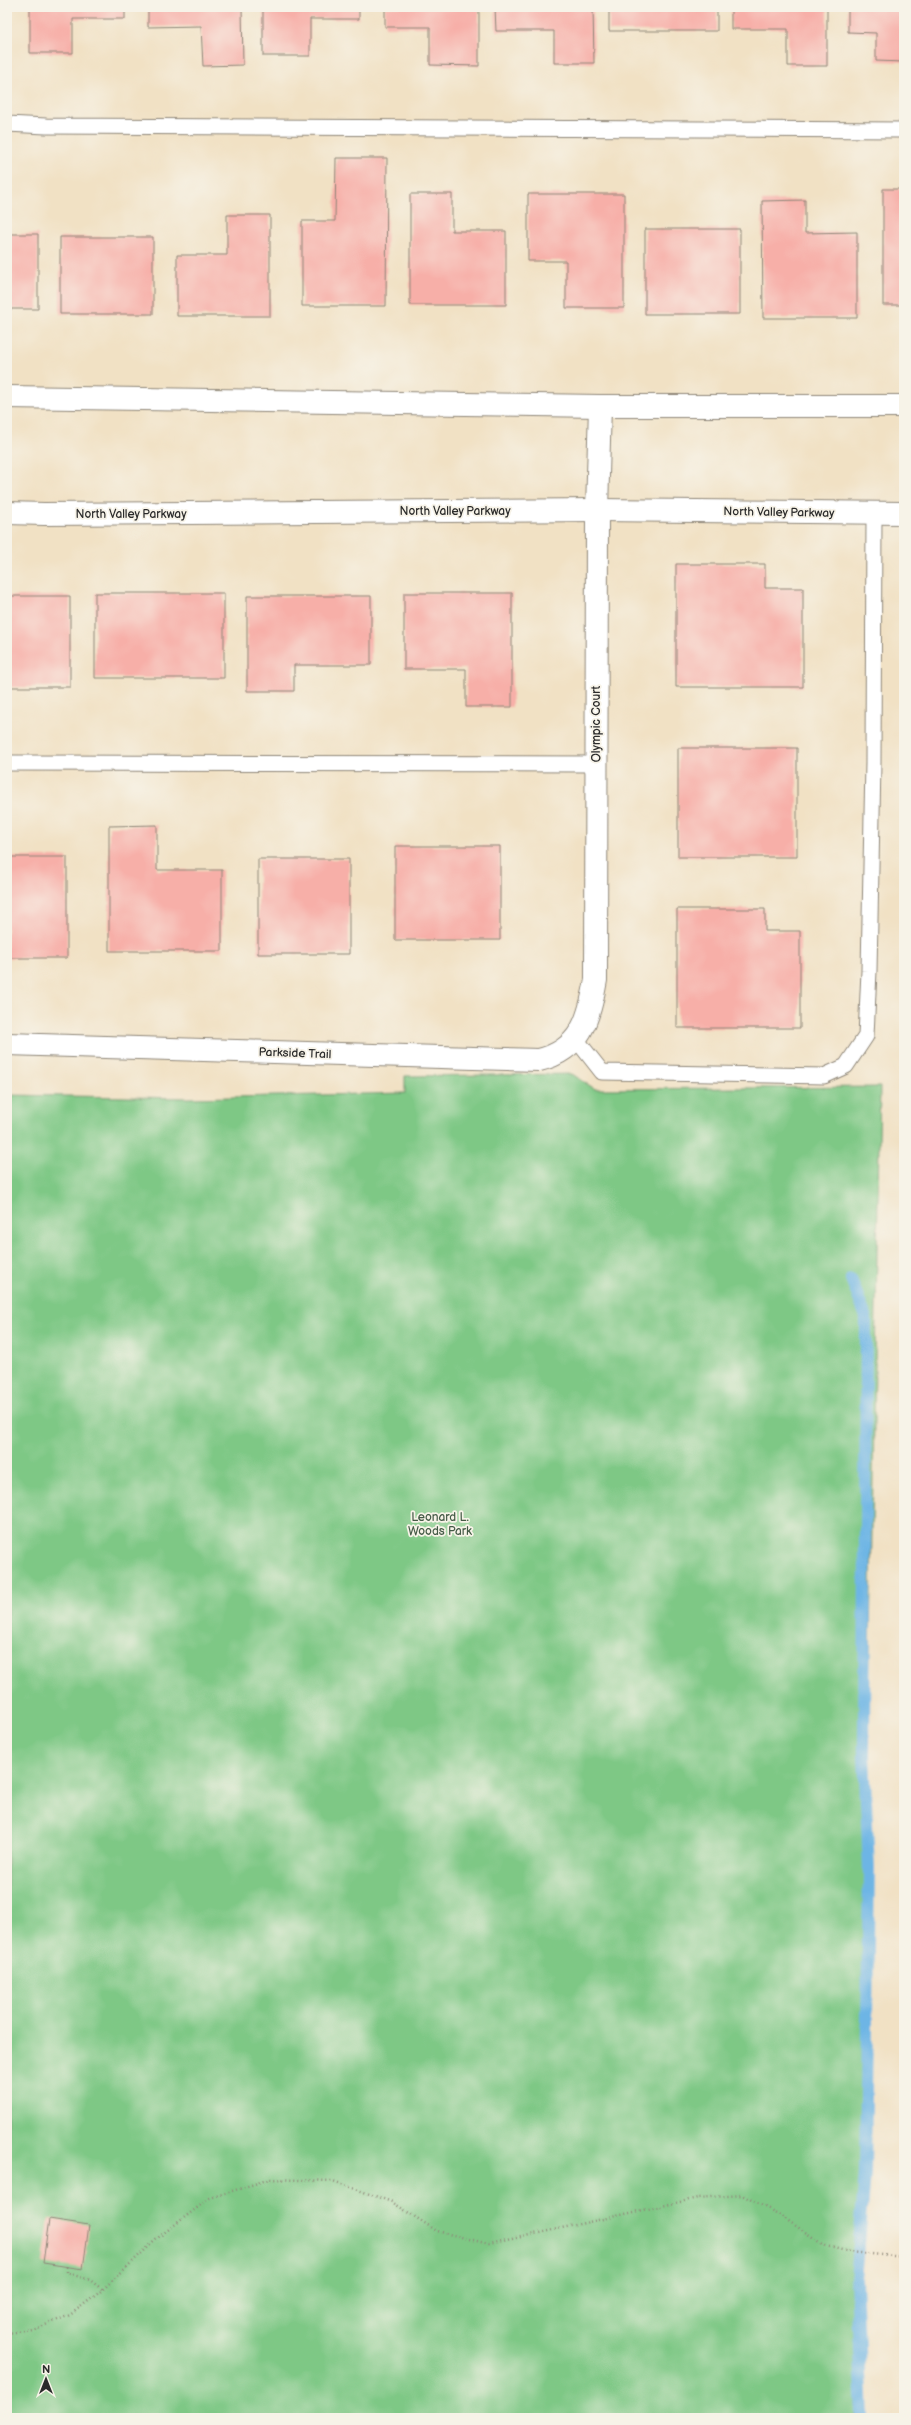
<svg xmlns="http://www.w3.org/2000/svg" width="911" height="2425" viewBox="0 0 911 2425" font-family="'Balsamiq Sans',sans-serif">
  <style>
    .green { fill: #7ec885; stroke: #547a58 }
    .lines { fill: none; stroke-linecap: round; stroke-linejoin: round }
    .stream { stroke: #6db5e5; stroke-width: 12 }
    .building { fill: #f7afa8 }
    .service-casing { stroke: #8e8678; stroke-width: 17 }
    .minor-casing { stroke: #8e8678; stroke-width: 24 }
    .tertiary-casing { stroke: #8e8678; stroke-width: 24 }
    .path { stroke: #8e8678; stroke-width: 2.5; stroke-dasharray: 1 3; stroke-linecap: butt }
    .service { stroke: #fff; stroke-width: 15 }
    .minor { stroke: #fff; stroke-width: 22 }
    .tertiary { stroke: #fff; stroke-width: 22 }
    .labels { text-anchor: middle; stroke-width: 3.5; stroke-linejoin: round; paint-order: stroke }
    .street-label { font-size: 12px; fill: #2b2b2b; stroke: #f7f3e8 }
    .park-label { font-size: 12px; fill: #445a46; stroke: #f7f3e8 }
  </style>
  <rect width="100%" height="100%" fill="#f7f3e8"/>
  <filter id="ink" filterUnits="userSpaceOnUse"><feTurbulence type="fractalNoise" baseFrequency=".025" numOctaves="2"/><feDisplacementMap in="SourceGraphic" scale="8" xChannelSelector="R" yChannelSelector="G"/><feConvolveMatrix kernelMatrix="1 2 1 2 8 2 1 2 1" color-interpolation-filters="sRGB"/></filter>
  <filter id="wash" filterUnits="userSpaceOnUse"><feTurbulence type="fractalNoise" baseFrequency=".012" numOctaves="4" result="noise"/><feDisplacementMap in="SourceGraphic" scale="16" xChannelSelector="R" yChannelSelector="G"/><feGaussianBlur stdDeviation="0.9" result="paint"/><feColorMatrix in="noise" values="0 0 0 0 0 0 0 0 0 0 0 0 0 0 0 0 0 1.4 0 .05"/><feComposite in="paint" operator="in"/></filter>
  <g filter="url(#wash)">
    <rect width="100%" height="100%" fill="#f1e1c4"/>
    <path class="green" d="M 572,1074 L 595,1089 L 880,1087 L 856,2418 L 7,2418 L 7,1095 L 189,1098 L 405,1093 L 405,1076 Z"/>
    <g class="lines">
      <path class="stream" d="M 851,1279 L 866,1317 L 864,1755 L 869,1869 L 865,2174 L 856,2280 L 862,2418"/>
    </g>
    <g id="blocks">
      <path class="building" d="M 7,7 L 10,7 L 9,29 L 7,29 Z
        M 30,7 L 125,7 L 125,19 L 73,19 L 73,53 L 30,53 Z
        M 148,7 L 242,7 L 243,65 L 203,66 L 201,26 L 148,27 Z
        M 263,7 L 359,7 L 359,19 L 310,19 L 310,56 L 263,56 Z
        M 385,7 L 479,7 L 479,66 L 430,65 L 430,27 L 385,27 Z
        M 495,7 L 593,7 L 594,63 L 554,63 L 554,31 L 496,31 Z
        M 609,7 L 717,7 L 717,31 L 609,31 Z
        M 731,7 L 827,7 L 827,66 L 788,66 L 788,29 L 731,29 Z
        M 848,7 L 904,7 L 904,62 L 876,61 L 876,33 L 848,32 Z
        M 336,158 L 387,158 L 386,306 L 302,306 L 302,221 L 335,221 Z
        M 883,189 L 904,189 L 904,305 L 883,305 Z
        M 410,194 L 452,194 L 452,231 L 506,231 L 506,305 L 410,305 Z
        M 528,194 L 624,194 L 624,308 L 566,308 L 566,261 L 528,261 Z
        M 805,200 L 805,233 L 857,232 L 857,318 L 763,318 L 762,201 Z
        M 227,215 L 270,215 L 270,316 L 177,316 L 177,255 L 227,255 Z
        M 645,229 L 740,229 L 740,314 L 645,314 Z
        M 7,234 L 38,234 L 38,309 L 7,309 Z
        M 60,237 L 153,237 L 153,314 L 60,314 Z
        M 676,564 L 765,564 L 765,588 L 803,588 L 803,687 L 676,687 Z
        M 95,593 L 224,593 L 224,678 L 95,678 Z
        M 404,593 L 512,593 L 512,707 L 466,707 L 466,669 L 404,669 Z
        M 7,596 L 70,596 L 70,687 L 7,687 Z
        M 247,596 L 371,596 L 371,665 L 294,665 L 294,691 L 247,691 Z
        M 678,748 L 797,748 L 797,857 L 678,857 Z
        M 157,825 L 157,870 L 222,870 L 222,951 L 109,951 L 109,826 Z
        M 395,846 L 500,846 L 500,940 L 395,940 Z
        M 7,857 L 67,857 L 67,958 L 7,958 Z
        M 258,859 L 349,859 L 349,954 L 258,954 Z
        M 677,909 L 765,909 L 765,931 L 800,931 L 800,1028 L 677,1028 Z
        M 49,2219 L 89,2225 L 83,2269 L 43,2263 Z"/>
    </g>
  </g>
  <g filter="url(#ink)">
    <use href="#blocks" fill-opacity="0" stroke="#8e8678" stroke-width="1"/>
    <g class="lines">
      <g class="service-casing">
        <path id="service" d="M 7,124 L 46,126 L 904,130
          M 7,763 L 596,764
          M 576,1039 L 602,1072 L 824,1076 L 846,1066 L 866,1036 L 869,971 L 873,763 L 874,513"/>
      </g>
      <g class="minor-casing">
        <path id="minor" d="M 7,1044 L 539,1060 C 581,1050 589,1019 596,980 L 597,510 L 600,406"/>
      </g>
      <g class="tertiary-casing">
        <path id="tertiary" d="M 7,397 L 600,406 L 904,406
          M 7,513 L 44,514 L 597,510 L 904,513"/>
      </g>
      <path class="path" d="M 67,2267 L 67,2273 L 90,2280 L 103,2290
        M 7,2333 L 33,2330 L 70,2315 L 100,2292 L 160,2236 L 210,2198 L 270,2179 L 333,2181 L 392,2202 L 437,2231 L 489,2244 L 698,2198 L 742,2195 L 778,2214 L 826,2246 L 850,2252 L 904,2257"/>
      <use href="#service" class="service"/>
      <use href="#minor" class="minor"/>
      <use href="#tertiary" class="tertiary"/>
    </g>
  </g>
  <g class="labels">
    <g class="street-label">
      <text x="455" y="515">North Valley Parkway</text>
      <text transform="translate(779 512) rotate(1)" y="4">North Valley Parkway</text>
      <text x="131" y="518">North Valley Parkway</text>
      <text transform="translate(596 724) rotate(-90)" y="4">Olympic Court</text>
      <text transform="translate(295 1053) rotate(2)" y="4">Parkside Trail</text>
    </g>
    <g class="park-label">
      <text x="440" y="1521">Leonard L.<tspan x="440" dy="14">Woods Park</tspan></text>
    </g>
  </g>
  <rect width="911" height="2425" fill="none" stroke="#f7f3e8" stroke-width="24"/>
  <g transform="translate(46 2379)" stroke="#f7f3e8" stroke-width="3" paint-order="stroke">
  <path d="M0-3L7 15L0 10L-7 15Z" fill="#2b2b2b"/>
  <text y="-6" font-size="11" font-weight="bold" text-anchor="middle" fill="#2b2b2b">N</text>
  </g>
</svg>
